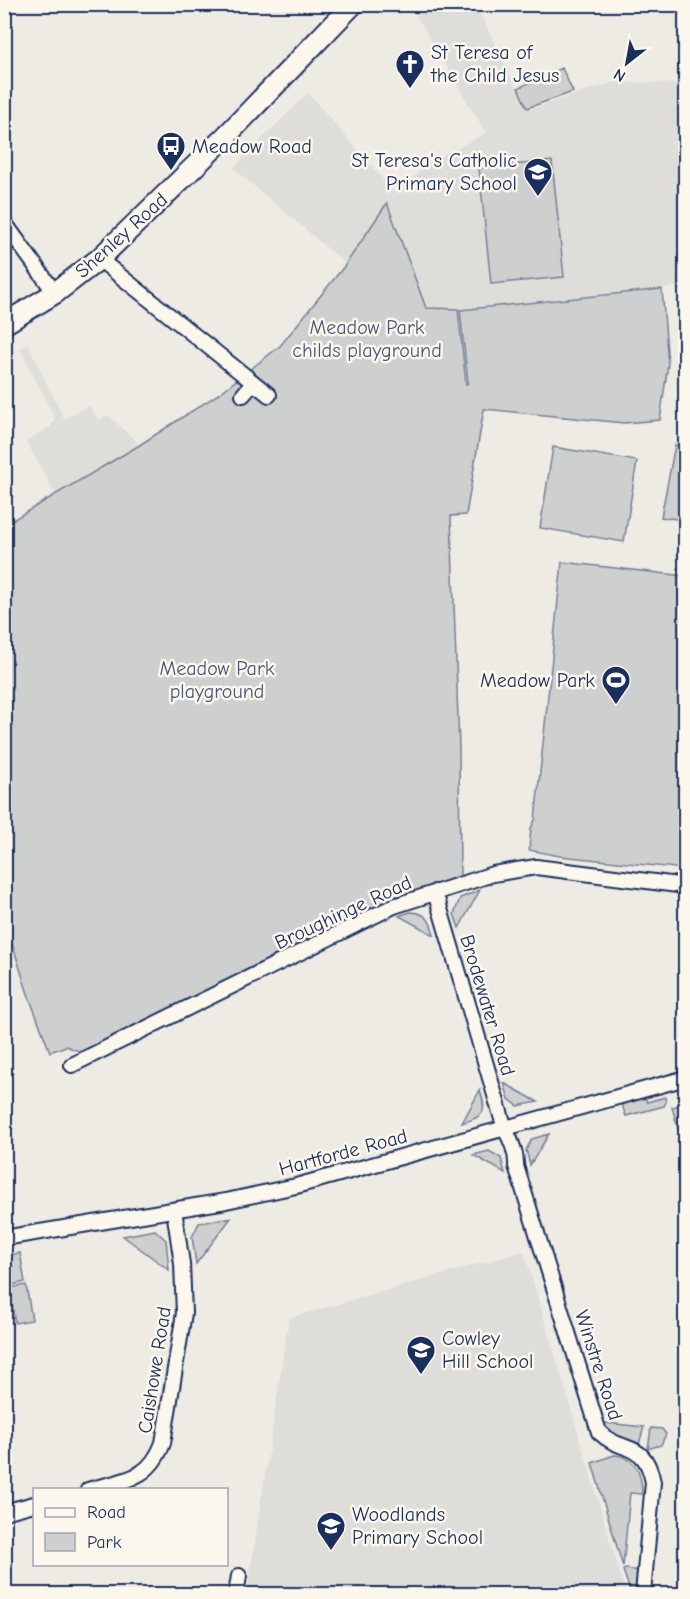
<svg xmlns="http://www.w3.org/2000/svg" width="690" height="1599" viewBox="0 0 690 1599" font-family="'Comic Neue',sans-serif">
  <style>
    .built { fill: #deddda }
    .green { fill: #cecfcf; stroke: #747f96; stroke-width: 1.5 }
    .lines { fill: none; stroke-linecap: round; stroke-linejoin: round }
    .street-casing { stroke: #1b2f5e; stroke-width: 18 }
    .secondary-casing { stroke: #1b2f5e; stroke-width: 24 }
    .street { stroke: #fbf7ec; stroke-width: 14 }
    .secondary { stroke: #fbf7ec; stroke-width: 20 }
    .labels { text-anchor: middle; stroke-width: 5; stroke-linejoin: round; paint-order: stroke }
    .poi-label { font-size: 20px; fill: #1b2f5e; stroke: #fbf7ec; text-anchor: start }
    .street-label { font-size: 20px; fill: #1b2f5e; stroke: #fbf7ec }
    .park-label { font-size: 20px; fill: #48577a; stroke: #fbf7ec }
  </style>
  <rect width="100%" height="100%" fill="#eeebe4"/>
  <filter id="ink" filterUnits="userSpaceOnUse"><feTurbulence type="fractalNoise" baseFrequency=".0167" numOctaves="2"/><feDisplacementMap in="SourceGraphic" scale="12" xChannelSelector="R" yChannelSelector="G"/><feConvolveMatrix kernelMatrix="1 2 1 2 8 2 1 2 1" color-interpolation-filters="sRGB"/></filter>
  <g filter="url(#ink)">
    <path class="built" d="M 410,5 L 476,5 L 527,110 L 614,82 L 685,84 L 685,286 L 458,309 L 426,308 L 387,204 L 346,264 L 233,168 L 308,93 L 395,193 L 432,161 L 486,133 Z
      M 28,344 L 64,419 L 90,406 L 98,421 L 108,415 L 134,439 L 138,445 L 56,495 L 26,441 L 51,426 L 55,418 L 20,349 Z
      M 524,1251 L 626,1594 L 247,1594 L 289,1318 Z"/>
    <path class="green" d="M 562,68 L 573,92 L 527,108 L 518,88 Z
      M 552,161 L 564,277 L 491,284 L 479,168 Z
      M 387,203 L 426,308 L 458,309 L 466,384 L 468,383 L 460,310 L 662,289 L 668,364 L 660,420 L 624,423 L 484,409 L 466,515 L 451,516 L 459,748 L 460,876 L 386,903 L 83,1053 L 66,1046 L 50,1052 L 28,994 L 5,921 L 4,525 L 138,446 L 220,393 L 280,346 L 346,264 Z
      M 675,445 L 685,445 L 685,520 L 661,517 Z
      M 553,447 L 637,461 L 624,542 L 540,528 Z
      M 562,562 L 685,576 L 685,869 L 560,856 L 529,850 L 531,828 L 535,820 Z
      M 480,890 L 459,928 L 454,914 L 460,898 Z
      M 410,912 C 426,912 431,921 434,935 L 399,916 Z
      M 504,1083 L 538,1102 L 518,1106 L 509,1099 Z
      M 480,1090 C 487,1113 485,1116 462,1123 Z
      M 665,1097 L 666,1102 L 664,1106 L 626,1116 L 622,1105 L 645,1098 L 647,1102 Z
      M 685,1104 L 686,1104 L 685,1153 L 672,1107 Z
      M 549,1134 L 530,1165 L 526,1150 L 532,1139 Z
      M 489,1151 L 501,1158 L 505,1173 L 473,1155 Z
      M 231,1218 L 196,1264 L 192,1237 L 199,1223 Z
      M 155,1230 L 166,1240 L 169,1270 L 123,1236 Z
      M 20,1253 L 25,1282 L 8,1286 L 5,1256 Z
      M 26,1285 L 32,1320 L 15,1323 L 9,1288 Z
      M 602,1423 L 605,1423 L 644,1427 L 639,1444 C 623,1434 612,1441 602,1423 Z
      M 651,1428 L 662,1429 L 666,1434 L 661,1445 L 648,1449 Z
      M 614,1455 C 636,1456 642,1475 642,1494 L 630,1493 L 623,1567 L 592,1463 Z
      M 626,1569 L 639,1571 L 637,1594 L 631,1594 L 623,1570 Z"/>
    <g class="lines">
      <g class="street-casing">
        <path id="street" d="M 4,222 L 55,293
          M 99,259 L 269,395
          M 243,395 L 253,383
          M 435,892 L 505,1129 C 511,1140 517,1153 516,1166 L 599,1432 C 624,1456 644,1438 653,1482 L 643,1594
          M 72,1065 L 394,906 L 493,874 L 536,867 L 686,886
          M 4,1238 L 226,1201 L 296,1186 L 686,1078
          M 88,1490 C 123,1480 149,1481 163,1443 L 184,1313 L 182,1264 L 174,1210
          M 4,1512 L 34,1504
          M 236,1594 L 239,1576"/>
      </g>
      <g class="secondary-casing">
        <path id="secondary" d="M 4,324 L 55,293 L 99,259 L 226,136 L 353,4"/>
      </g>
      <use href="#street" class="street"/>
      <use href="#secondary" class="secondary"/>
    </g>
  </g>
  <defs>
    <g id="church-pin" transform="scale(1.5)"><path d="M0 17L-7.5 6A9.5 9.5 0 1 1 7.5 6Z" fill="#1b2f5e" stroke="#fbf7ec"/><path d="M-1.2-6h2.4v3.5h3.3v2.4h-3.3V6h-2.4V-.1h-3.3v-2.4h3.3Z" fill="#fff"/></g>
    <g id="bus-pin" transform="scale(1.5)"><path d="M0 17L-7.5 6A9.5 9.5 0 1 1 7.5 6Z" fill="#1b2f5e" stroke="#fbf7ec"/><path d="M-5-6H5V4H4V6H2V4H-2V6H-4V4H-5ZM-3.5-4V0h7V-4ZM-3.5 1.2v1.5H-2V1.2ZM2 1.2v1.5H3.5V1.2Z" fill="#fff"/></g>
    <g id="school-pin" transform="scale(1.5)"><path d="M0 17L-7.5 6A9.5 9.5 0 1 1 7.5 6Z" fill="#1b2f5e" stroke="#fbf7ec"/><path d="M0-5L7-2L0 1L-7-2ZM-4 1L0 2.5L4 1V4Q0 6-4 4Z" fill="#fff"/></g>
    <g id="stadium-pin" transform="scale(1.5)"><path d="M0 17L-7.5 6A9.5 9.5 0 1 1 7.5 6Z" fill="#1b2f5e" stroke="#fbf7ec"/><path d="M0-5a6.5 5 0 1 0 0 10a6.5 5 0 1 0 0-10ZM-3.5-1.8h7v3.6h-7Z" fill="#fff"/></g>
  </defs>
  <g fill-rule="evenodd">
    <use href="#church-pin" x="410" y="64"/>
    <use href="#bus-pin" x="171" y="146"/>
    <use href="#school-pin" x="538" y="172"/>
    <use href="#stadium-pin" x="616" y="680"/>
    <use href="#school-pin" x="421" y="1350"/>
    <use href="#school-pin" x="331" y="1526"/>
  </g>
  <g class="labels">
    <g class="poi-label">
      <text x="431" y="59">St Teresa of<tspan x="431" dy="23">the Child Jesus</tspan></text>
      <text x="192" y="153">Meadow Road</text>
      <text x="517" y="167" text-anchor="end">St Teresa's Catholic<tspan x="517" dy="23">Primary School</tspan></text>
      <text x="595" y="687" text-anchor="end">Meadow Park</text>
      <text x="442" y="1345">Cowley<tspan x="442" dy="23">Hill School</tspan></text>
      <text x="352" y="1521">Woodlands<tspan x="352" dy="23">Primary School</tspan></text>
    </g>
    <g class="street-label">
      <text transform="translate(121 235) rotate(-42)" y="7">Shenley Road</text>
      <text transform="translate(343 912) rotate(-25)" y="7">Broughinge Road</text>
      <text transform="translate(488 1005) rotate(73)" y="7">Brodewater Road</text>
      <text transform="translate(343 1152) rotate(-15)" y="7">Hartforde Road</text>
      <text transform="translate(599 1365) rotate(72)" y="7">Winstre Road</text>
      <text transform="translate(154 1370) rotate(-81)" y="7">Caishowe Road</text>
    </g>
    <g class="park-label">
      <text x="367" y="334">Meadow Park<tspan x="367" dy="23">childs playground</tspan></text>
      <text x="217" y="675">Meadow Park<tspan x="217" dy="23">playground</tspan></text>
    </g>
  </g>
  <rect width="690" height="1599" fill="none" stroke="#fbf7ec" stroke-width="24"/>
  <rect x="12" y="12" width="666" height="1575" fill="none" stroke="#1b2f5e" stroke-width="2" filter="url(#ink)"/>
  <rect x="33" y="1488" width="195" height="78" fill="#fbf7ec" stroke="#a1a7b3" stroke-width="1.5"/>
  <rect x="45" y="1508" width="30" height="9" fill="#fbf7ec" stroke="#a1a7b3" stroke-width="1.5"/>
  <text x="87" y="1518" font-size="18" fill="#1b2f5e">Road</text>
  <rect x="45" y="1533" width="30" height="18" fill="#cecfcf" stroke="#a1a7b3" stroke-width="1.5"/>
  <text x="87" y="1548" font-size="18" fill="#1b2f5e">Park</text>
  <g transform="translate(627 63) rotate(211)" stroke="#fbf7ec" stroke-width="4.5" paint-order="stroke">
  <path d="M0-4.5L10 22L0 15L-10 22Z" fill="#1b2f5e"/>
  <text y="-9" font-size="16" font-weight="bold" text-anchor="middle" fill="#1b2f5e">N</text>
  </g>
</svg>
